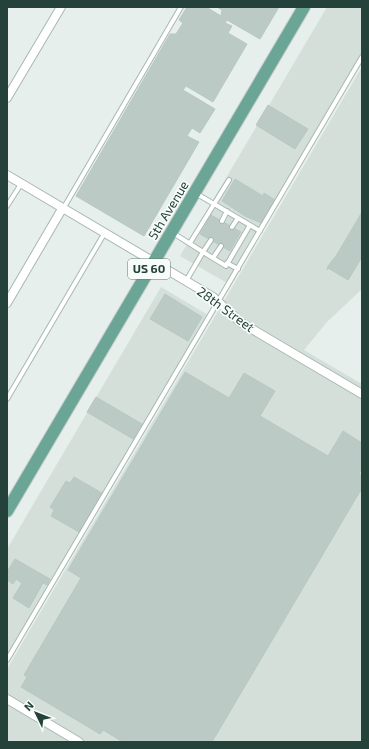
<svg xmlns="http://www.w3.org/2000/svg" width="369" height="749" viewBox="0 0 369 749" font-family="'Exo 2',sans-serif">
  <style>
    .built { fill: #d4dfda }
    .building { fill: #bbcac4; stroke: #b8c9c2 }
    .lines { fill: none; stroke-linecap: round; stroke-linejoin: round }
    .service-casing { stroke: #a8b8b2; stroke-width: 6 }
    .minor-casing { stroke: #a8b8b2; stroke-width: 10 }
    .primary-casing { stroke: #c2cac8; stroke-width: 14 }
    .service { stroke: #fff; stroke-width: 4 }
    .minor { stroke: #fff; stroke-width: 8 }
    .primary { stroke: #6aa596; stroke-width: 12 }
    .labels { text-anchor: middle; stroke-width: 3.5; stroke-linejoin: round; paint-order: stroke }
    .shield { fill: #f7fbf9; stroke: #637a73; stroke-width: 1 }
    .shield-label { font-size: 12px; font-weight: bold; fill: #24423a }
    .street-label { font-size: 13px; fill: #24423a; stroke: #f7fbf9 }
  </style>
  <rect width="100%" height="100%" fill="#e6efeb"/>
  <path class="built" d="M 327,7 L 362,7 L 362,54 L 227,283 L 180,256 Z
    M 362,67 L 362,289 L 327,322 L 304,350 L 362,384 L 362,742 L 7,742 L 7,669 Z
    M 161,287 L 208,315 L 7,655 L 7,549 Z"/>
  <path class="building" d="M 187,7 L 206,7 L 221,16 L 222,10 L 217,7 L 279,7 L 260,39 L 227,20 L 225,23 L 232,26 L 228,33 L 247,44 L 213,102 L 186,86 L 183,90 L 215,109 L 200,133 L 192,128 L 187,136 L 199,142 L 144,236 L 76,196 L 170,34 L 176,34 L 183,23 L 179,20 Z
    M 268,105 L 308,129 L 295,149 L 256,125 Z
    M 235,179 L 263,196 L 264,193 L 275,200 L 261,223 L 245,216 L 222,201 Z
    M 362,212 L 362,257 L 348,280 L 328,268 L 327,270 L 328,266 L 336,256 Z
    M 211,215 L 241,232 L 230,251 L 200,234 Z
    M 165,294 L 202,317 L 188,341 L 150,319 Z
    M 185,372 L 229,398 L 244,373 L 275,391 L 260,416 L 328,456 L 343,431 L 362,443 L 362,469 L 359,474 L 362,476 L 362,488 L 212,742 L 123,742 L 103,730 L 100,734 L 21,687 L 27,677 L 24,675 L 81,578 L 68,570 Z
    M 96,397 L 142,424 L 133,439 L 87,412 Z
    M 74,477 L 102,493 L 79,532 L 51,516 L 54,510 L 50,507 L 66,481 L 70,483 Z
    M 15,559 L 50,579 L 47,585 L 43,583 L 29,608 L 13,598 L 22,583 L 16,579 L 13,584 L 7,580 L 9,575 L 7,572 Z"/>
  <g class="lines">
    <g class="service-casing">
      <path id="service" d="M 197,194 L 260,231
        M 7,206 L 21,184
        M 63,209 L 181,7
        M 222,221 L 227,211
        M 232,227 L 238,218
        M 173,233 L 203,252 L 186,281
        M 211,240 L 203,252 L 226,266 L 250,225
        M 190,243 L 229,180
        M 213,258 L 221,246
        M 227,263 L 238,269
        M 7,399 L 104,234
        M 7,660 L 362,57"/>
    </g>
    <g class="minor-casing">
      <path id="minor" d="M 7,98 L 61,7
        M 7,175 L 213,297 L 240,322 L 362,394
        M 7,303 L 62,209
        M 7,699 L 79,742"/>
    </g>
    <g class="primary-casing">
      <path id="primary" d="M 7,511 L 304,7"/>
    </g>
    <use href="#service" class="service"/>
    <use href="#minor" class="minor"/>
    <use href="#primary" class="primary"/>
  </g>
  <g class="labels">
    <rect class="shield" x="128" y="259" width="42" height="20" rx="3"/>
    <g class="shield-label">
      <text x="149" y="273">US 60</text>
    </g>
    <g class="street-label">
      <text transform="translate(168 210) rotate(-59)" y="5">5th Avenue</text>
      <text transform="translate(226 309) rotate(36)" y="5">28th Street</text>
    </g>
  </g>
  <rect width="369" height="749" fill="none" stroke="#24423a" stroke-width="16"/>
  <g transform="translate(36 713) rotate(313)" stroke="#f7fbf9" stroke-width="3" paint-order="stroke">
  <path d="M0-3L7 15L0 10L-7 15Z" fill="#24423a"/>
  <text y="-6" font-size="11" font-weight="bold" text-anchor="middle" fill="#24423a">N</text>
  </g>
</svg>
